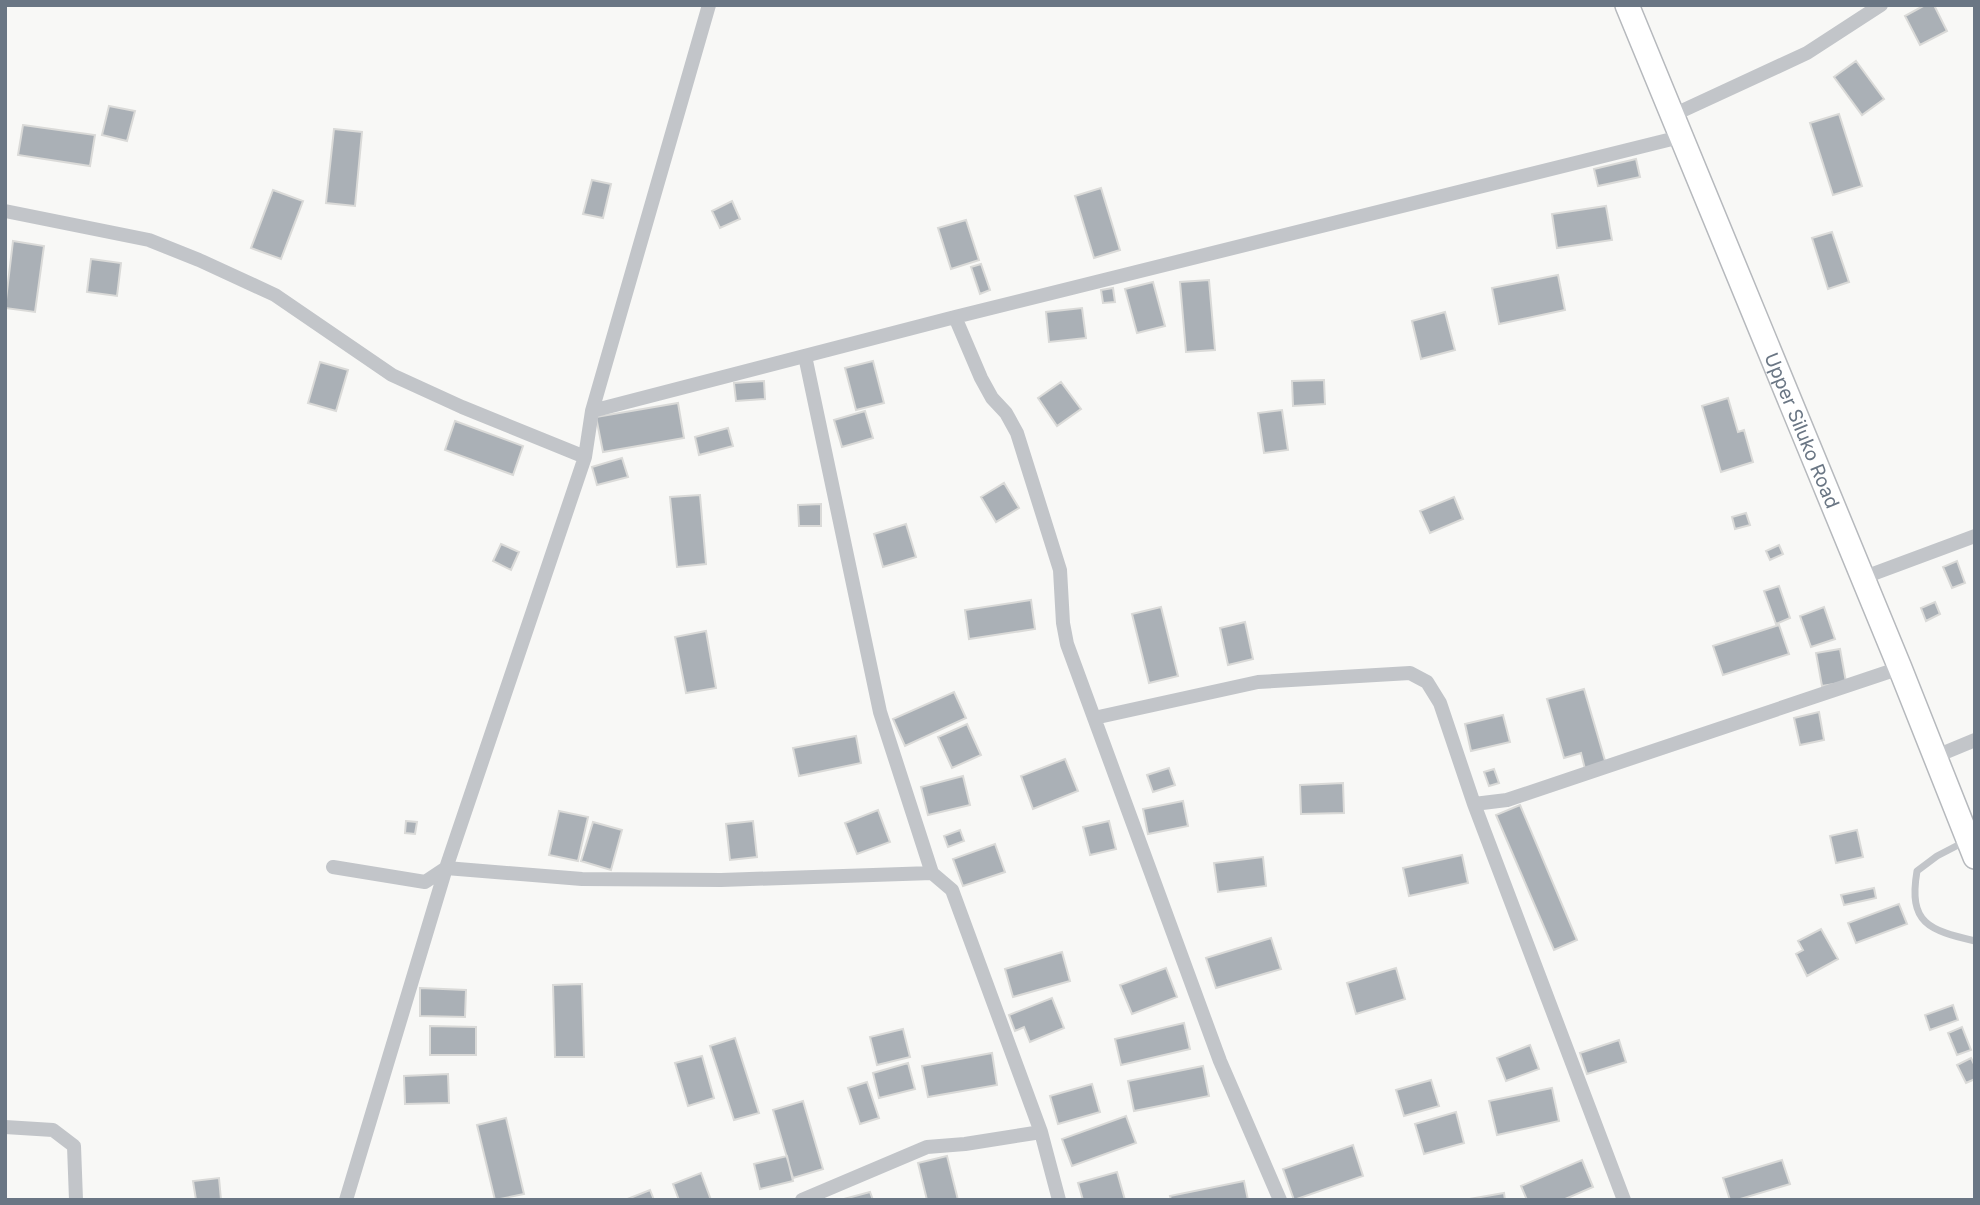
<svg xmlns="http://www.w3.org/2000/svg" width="1980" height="1205" viewBox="0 0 1980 1205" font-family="Inter,sans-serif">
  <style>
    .building { fill: #aab0b6; stroke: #dadad8; stroke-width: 2 }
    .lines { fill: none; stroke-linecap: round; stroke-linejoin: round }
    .primary-casing { stroke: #b6b9bd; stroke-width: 26 }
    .lane { stroke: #c2c5c9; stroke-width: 7 }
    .street { stroke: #c2c5c9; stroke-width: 14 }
    .primary { stroke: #fff; stroke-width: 23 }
    .labels { text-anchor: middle; stroke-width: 7; stroke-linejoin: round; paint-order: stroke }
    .street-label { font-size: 19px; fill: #6a7684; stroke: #fff }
  </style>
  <rect width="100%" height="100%" fill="#f8f8f6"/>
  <path class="building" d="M 1925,5 L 1934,5 L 1947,31 L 1920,45 L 1905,16 Z
    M 1856,61 L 1884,99 L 1862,115 L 1834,77 Z
    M 109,106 L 135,111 L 127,141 L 102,135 Z
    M 1839,114 L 1862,186 L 1833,195 L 1810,123 Z
    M 23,125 L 95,135 L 90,166 L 18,155 Z
    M 334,129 L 362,132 L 355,206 L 326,203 Z
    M 1636,159 L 1640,177 L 1598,186 L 1594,169 Z
    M 592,180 L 611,184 L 603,218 L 583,214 Z
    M 1101,188 L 1120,250 L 1094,258 L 1075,196 Z
    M 273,190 L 303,201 L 281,259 L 251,248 Z
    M 732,201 L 740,219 L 720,228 L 712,211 Z
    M 1606,206 L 1612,240 L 1557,248 L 1552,214 Z
    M 966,220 L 979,260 L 951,269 L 938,228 Z
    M 1832,232 L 1849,282 L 1828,289 L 1812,238 Z
    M 13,241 L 44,246 L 35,312 L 5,308 Z
    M 91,259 L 121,263 L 117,296 L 87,292 Z
    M 981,264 L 990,290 L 980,294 L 971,267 Z
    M 1558,275 L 1565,310 L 1499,324 L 1492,288 Z
    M 1209,280 L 1215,350 L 1186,352 L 1180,282 Z
    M 1153,282 L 1165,326 L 1137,333 L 1125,289 Z
    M 1113,288 L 1115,302 L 1103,303 L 1101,290 Z
    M 1082,308 L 1086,338 L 1049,342 L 1046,312 Z
    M 1445,312 L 1455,350 L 1421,359 L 1412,321 Z
    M 873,361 L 884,403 L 856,410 L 845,368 Z
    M 320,362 L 348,370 L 336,411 L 308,403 Z
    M 1324,380 L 1325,404 L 1293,406 L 1292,381 Z
    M 764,381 L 765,399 L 736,401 L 734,383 Z
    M 1061,382 L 1081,409 L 1057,426 L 1038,398 Z
    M 1728,398 L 1738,432 L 1744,430 L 1753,462 L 1721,472 L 1702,406 Z
    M 678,403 L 684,438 L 603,452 L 596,417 Z
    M 1282,410 L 1288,450 L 1264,453 L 1258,413 Z
    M 865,411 L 873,438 L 842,447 L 834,420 Z
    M 455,421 L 523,446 L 513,475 L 445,450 Z
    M 728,428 L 733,446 L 699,455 L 695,437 Z
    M 622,458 L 628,477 L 597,485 L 592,467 Z
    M 1004,483 L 1019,508 L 996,522 L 981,497 Z
    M 700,495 L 706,564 L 677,567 L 670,497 Z
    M 1454,497 L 1463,519 L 1430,533 L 1420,511 Z
    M 821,504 L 821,526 L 799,526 L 798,505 Z
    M 1746,513 L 1750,525 L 1735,529 L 1732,517 Z
    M 906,524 L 916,557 L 883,567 L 874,534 Z
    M 501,544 L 519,552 L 511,570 L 493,561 Z
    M 1779,545 L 1783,554 L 1770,560 L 1766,551 Z
    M 1957,561 L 1965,583 L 1952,588 L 1943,567 Z
    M 1779,586 L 1790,618 L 1776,624 L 1764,591 Z
    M 1031,600 L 1035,629 L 969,639 L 965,610 Z
    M 1935,602 L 1940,614 L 1926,621 L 1921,608 Z
    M 1161,607 L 1178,676 L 1149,683 L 1132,614 Z
    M 1824,607 L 1835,639 L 1811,647 L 1800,616 Z
    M 1245,622 L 1253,659 L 1228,665 L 1220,628 Z
    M 1779,625 L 1789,654 L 1723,675 L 1713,646 Z
    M 706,631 L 716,688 L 686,693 L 675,637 Z
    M 1840,649 L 1846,682 L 1822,686 L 1816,653 Z
    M 1584,689 L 1606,764 L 1585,769 L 1581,753 L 1564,758 L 1547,699 Z
    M 954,692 L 966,718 L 905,746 L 893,719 Z
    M 1819,712 L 1824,740 L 1800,745 L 1794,718 Z
    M 1503,715 L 1510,742 L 1471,751 L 1465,724 Z
    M 967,724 L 981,755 L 952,768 L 938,737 Z
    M 856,736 L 861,763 L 799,776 L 793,748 Z
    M 1065,759 L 1078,791 L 1033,809 L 1021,776 Z
    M 1169,768 L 1175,785 L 1153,792 L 1147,775 Z
    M 1494,769 L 1499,783 L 1489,786 L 1484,772 Z
    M 963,776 L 970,805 L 928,815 L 921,787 Z
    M 1343,783 L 1344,813 L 1301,814 L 1300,785 Z
    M 1183,801 L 1188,826 L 1148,834 L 1143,809 Z
    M 1520,805 L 1577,940 L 1554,950 L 1496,815 Z
    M 878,810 L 890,842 L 857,854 L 845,823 Z
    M 559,811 L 588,817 L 578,861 L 549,855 Z
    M 406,821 L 417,822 L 415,834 L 405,833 Z
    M 753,821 L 757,857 L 730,860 L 726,824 Z
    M 1109,821 L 1116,849 L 1090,855 L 1083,827 Z
    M 593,822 L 622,830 L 611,870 L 581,861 Z
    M 960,830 L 964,841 L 948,847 L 944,836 Z
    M 1857,830 L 1863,857 L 1836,863 L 1830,836 Z
    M 995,844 L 1005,872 L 963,886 L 953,859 Z
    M 1462,855 L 1468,883 L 1409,896 L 1403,868 Z
    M 1263,857 L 1266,886 L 1218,892 L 1214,863 Z
    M 1874,888 L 1876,898 L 1844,905 L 1841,895 Z
    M 1899,904 L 1907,924 L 1856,943 L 1848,923 Z
    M 1821,929 L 1838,959 L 1807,976 L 1796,954 L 1803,950 L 1798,941 Z
    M 1271,938 L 1281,969 L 1216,988 L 1206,958 Z
    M 1062,952 L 1070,981 L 1013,997 L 1005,969 Z
    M 1166,968 L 1177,997 L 1132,1014 L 1120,985 Z
    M 1396,968 L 1405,999 L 1356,1014 L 1347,983 Z
    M 582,984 L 584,1057 L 555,1057 L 553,985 Z
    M 420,988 L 466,990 L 465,1017 L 420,1016 Z
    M 1052,998 L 1064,1028 L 1030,1042 L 1024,1027 L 1015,1031 L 1009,1015 Z
    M 1953,1005 L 1958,1020 L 1930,1030 L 1925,1015 Z
    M 1184,1023 L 1190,1049 L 1121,1065 L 1115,1039 Z
    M 430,1026 L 476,1027 L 476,1055 L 430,1055 Z
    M 1962,1027 L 1971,1050 L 1957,1055 L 1948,1033 Z
    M 903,1029 L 910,1057 L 877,1065 L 870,1037 Z
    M 735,1038 L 759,1113 L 734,1120 L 710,1046 Z
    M 1619,1040 L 1626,1062 L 1587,1074 L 1580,1053 Z
    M 1530,1045 L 1539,1069 L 1506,1081 L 1497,1058 Z
    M 992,1053 L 997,1085 L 928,1097 L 922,1066 Z
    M 702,1056 L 714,1098 L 688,1106 L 675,1063 Z
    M 1971,1058 L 1975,1066 L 1975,1079 L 1966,1083 L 1957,1065 Z
    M 908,1063 L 915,1089 L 879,1098 L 873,1073 Z
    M 1203,1066 L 1209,1096 L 1134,1111 L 1128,1081 Z
    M 448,1074 L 449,1103 L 405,1104 L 404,1076 Z
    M 1431,1080 L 1439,1106 L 1404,1116 L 1396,1090 Z
    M 867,1082 L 879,1118 L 860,1124 L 848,1088 Z
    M 1092,1084 L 1100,1112 L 1058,1124 L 1050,1096 Z
    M 1552,1088 L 1559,1121 L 1497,1135 L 1489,1101 Z
    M 803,1101 L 823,1169 L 793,1178 L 773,1110 Z
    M 1456,1112 L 1464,1143 L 1424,1154 L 1415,1124 Z
    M 1126,1116 L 1136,1143 L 1072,1166 L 1062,1139 Z
    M 506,1118 L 524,1194 L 495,1200 L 477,1125 Z
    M 1353,1145 L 1363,1176 L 1294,1200 L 1283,1169 Z
    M 787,1156 L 793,1181 L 760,1189 L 754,1164 Z
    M 947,1156 L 958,1200 L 927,1200 L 918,1163 Z
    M 1582,1160 L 1593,1187 L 1563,1200 L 1527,1200 L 1521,1186 Z
    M 1782,1160 L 1790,1184 L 1737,1200 L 1730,1200 L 1723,1178 Z
    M 1117,1172 L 1125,1200 L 1083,1200 L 1078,1183 Z
    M 701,1173 L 711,1200 L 679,1200 L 673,1184 Z
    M 219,1178 L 221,1200 L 196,1200 L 193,1181 Z
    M 1244,1181 L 1248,1200 L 1171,1200 L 1170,1196 Z
    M 650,1190 L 654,1200 L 625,1200 Z
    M 870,1192 L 873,1200 L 844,1199 Z
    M 1504,1193 L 1505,1200 L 1469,1200 L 1469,1199 Z"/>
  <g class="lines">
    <g class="primary-casing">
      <g id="primary">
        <path id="s1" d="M 1627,5 L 1900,668 L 1975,857"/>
      </g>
    </g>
    <path class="lane" d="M 1964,842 L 1937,856 L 1917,871 C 1908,924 1929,930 1975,941"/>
    <path class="street" d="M 1673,115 L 1807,53 L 1881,5
      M 5,211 L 149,240 L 199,260 L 275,295 L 392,375 L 462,407 L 585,457
      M 955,317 L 981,378 L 992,398 L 1006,413 L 1017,433 L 1060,570 L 1063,623 L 1067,644 L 1220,1061 L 1280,1200
      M 805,356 L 880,712 L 932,873
      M 592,411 L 955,317 L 1680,137
      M 1862,578 L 1975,536
      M 1094,718 L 1258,682 L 1410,673 L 1427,682 L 1440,703 L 1474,804 L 1507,800 L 1900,668
      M 1934,757 L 1975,740
      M 1474,804 L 1624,1200
      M 333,867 L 425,882 L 446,868 L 582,879 L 721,880 L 932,873 L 952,890 L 1041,1132 L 1059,1200
      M 5,1127 L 53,1130 L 74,1146 L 76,1200
      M 346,1200 L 446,868 L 585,457 L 592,411 L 709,5
      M 802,1200 L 927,1147 L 965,1144 L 1041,1132"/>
    <use href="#primary" class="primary"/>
  </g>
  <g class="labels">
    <g class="street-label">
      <text dy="7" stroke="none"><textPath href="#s1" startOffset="460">Upper Siluko Road</textPath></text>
    </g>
  </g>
  <rect width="1980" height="1205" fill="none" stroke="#6a7684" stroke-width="14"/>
</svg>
